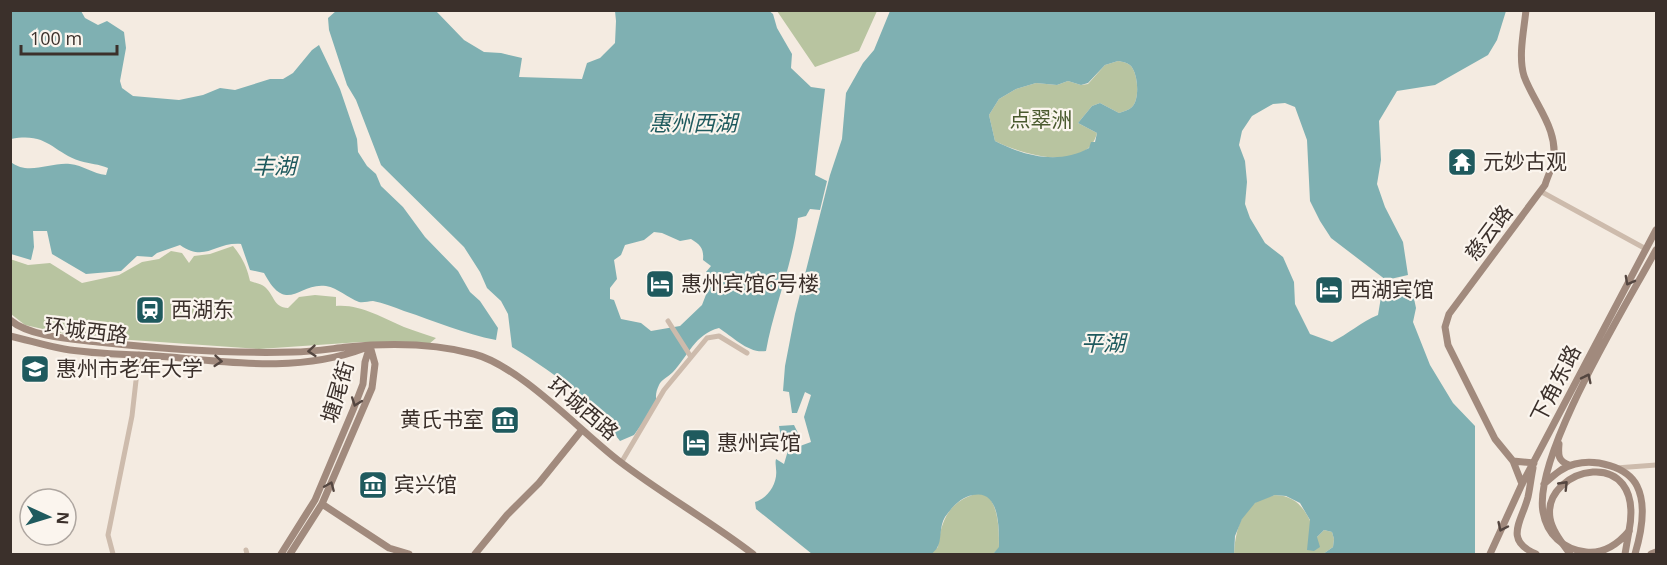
<svg xmlns="http://www.w3.org/2000/svg" width="1667" height="565" viewBox="0 0 1667 565" font-family="'Open Sans','Noto Sans SC',sans-serif">
  <style>
    .green { fill: #b8c4a0 }
    .water { fill: #7fb0b2; fill-rule: evenodd }
    .lines { fill: none; stroke-linecap: round; stroke-linejoin: round }
    .street { stroke: #cdbbac; stroke-width: 5 }
    .secondary { stroke: #a18a7d; stroke-width: 7 }
    .secondary-bridge { stroke: #a18a7d; stroke-width: 7 }
    .oneway { stroke: #544640 }
    .labels { text-anchor: middle; stroke-width: 4.5; stroke-linejoin: round; paint-order: stroke }
    .park-label { font-size: 21px; fill: #4a5a2e; stroke: #fbf5ee }
    .poi-label { font-size: 21px; fill: #3b302b; stroke: #fbf5ee; text-anchor: start }
    .street-label { font-size: 21px; fill: #3b302b; stroke: #fbf5ee }
    .water-label { font-size: 22px; font-style: italic; fill: #1f5a5e; stroke: #fbf5ee }
  </style>
  <rect width="100%" height="100%" fill="#f4ebe1"/>
  <path class="green" d="M 777,11 L 877,11 L 859,51 L 815,67 Z
    M 1118,61 C 1123,62 1127,62 1131,66 C 1138,74 1140,99 1132,107 C 1129,110 1124,111 1119,113 L 1100,103 L 1092,106 L 1078,123 L 1097,133 C 1087,174 1020,154 995,141 L 989,115 L 999,99 L 1016,89 L 1036,83 L 1057,85 L 1068,81 L 1081,85 L 1088,84 L 1105,65 Z
    M 233,246 C 242,257 247,267 250,281 C 255,283 262,284 265,287 C 275,296 273,307 288,308 L 299,297 L 315,295 L 336,297 L 336,306 C 361,304 382,318 404,327 C 414,331 425,334 436,338 L 429,344 L 361,342 L 259,349 L 74,336 L 25,325 L 11,314 L 10,259 L 28,265 L 50,263 L 82,283 L 119,275 L 142,262 L 159,259 L 171,251 L 182,253 L 189,263 L 194,256 L 210,254 Z
    M 979,493 L 986,494 C 999,506 999,530 999,548 L 993,554 L 932,554 L 932,552 L 938,547 C 941,519 950,500 979,493 Z
    M 1275,495 C 1301,496 1308,515 1317,537 L 1324,530 L 1332,532 L 1334,539 L 1333,547 L 1323,554 L 1234,554 C 1235,536 1239,513 1256,502 C 1261,499 1269,497 1275,495 Z"/>
  <path class="water" d="M 11,10 L 81,11 L 85,18 L 98,25 L 107,21 L 124,32 L 126,48 L 120,81 L 122,88 L 133,96 L 179,100 L 203,95 L 220,88 L 235,90 L 270,79 L 283,79 L 293,73 L 312,50 L 319,45 L 340,89 L 357,139 L 358,152 L 367,166 L 376,174 L 381,186 L 403,207 L 425,237 L 458,271 L 470,292 L 480,301 L 498,328 L 496,340 C 464,334 435,321 404,311 C 394,307 383,303 373,301 C 368,301 364,303 359,302 C 348,298 338,288 326,286 C 298,282 287,316 264,273 L 250,270 L 241,244 C 214,242 206,263 180,245 L 157,253 L 152,257 L 137,256 L 121,271 L 86,274 L 52,254 L 47,231 L 33,231 L 34,247 L 31,260 L 11,254 L 11,162 C 28,176 50,162 70,164 C 83,165 93,174 106,175 L 108,168 C 99,164 90,164 80,161 C 52,152 48,132 11,139 Z
    M 768,10 L 773,14 L 777,28 L 792,54 L 791,68 L 811,87 L 825,89 L 815,175 L 827,181 L 820,210 L 810,209 L 806,216 L 798,218 C 793,264 774,306 766,351 C 749,354 733,337 719,328 C 695,334 688,356 673,372 C 668,377 661,380 659,385 C 656,391 655,397 657,403 L 634,435 L 620,441 C 613,433 608,423 601,415 C 577,390 542,365 512,347 L 508,314 L 501,301 L 487,288 L 480,272 L 464,247 L 381,165 L 356,100 L 347,85 L 329,30 L 328,18 L 336,11 L 436,11 L 464,40 L 484,52 L 501,53 L 522,58 L 519,77 L 582,79 L 587,63 L 600,58 L 615,43 L 616,21 L 615,11 ZM 654,232 L 662,233 L 680,241 L 691,239 C 701,245 704,249 703,260 L 711,266 L 706,272 L 707,292 L 702,305 L 680,326 L 651,331 L 641,323 L 621,319 L 614,300 L 610,299 L 610,288 L 617,279 L 614,260 L 621,255 L 625,245 L 644,240 Z
    M 890,11 L 1506,11 L 1497,40 L 1488,55 L 1435,85 L 1397,91 L 1379,121 L 1381,160 L 1377,184 L 1385,207 L 1403,242 L 1408,275 L 1386,280 L 1331,238 L 1320,221 L 1310,201 L 1307,140 L 1295,107 L 1285,103 L 1273,104 L 1252,116 L 1242,131 L 1239,145 L 1245,161 L 1247,182 L 1245,204 L 1250,218 L 1265,243 L 1283,257 L 1294,282 L 1295,304 L 1310,334 L 1332,342 C 1348,334 1361,322 1378,315 L 1381,297 L 1412,289 L 1416,308 L 1413,322 L 1430,365 L 1453,403 L 1475,426 L 1475,554 L 1323,554 L 1333,547 L 1334,539 L 1332,532 L 1324,530 L 1317,537 L 1320,547 L 1314,551 L 1307,550 L 1310,520 L 1300,503 L 1286,496 L 1275,495 L 1255,503 L 1242,519 L 1235,536 L 1234,554 L 993,554 L 999,547 C 999,529 1000,489 973,495 C 961,497 952,507 945,517 C 939,526 942,541 937,548 C 936,550 933,552 932,554 L 812,554 L 756,509 L 755,502 C 768,498 778,483 776,469 C 776,465 775,463 776,459 L 784,464 L 789,447 L 782,444 L 779,426 L 794,425 L 801,439 L 798,442 L 800,446 L 811,442 L 804,417 L 811,395 L 805,392 L 797,413 L 792,413 L 789,392 L 783,391 L 785,366 L 795,314 L 830,175 L 842,139 L 846,93 L 863,63 L 874,50 ZM 1118,61 C 1123,62 1127,62 1131,66 C 1138,74 1140,99 1132,107 C 1129,110 1124,111 1119,113 L 1100,103 L 1092,106 L 1078,123 L 1097,133 L 1095,142 L 1091,142 L 1089,148 C 1059,165 1024,156 995,141 L 989,115 L 999,99 L 1016,89 L 1036,83 L 1057,85 L 1068,81 L 1081,85 L 1088,83 L 1105,65 Z"/>
  <g class="lines">
    <path class="street" d="M 1540,191 L 1646,249
      M 668,321 L 691,357
      M 621,463 L 664,390 L 707,338 L 719,336 L 747,353
      M 1616,468 L 1656,465
      M 246,550 L 247,554
      M 113,554 L 108,535 L 132,416 L 139,354"/>
    <path class="secondary" d="M 10,320 C 30,337 73,339 98,342 C 163,349 227,354 293,352 C 311,352 329,349 347,347 C 388,343 433,343 474,354 C 520,366 580,431 619,461 C 662,494 710,521 753,554
      M 10,336 C 28,340 46,346 64,349 C 99,355 135,354 170,357 C 235,363 302,372 365,348
      M 1559,444 C 1558,455 1558,461 1569,465
      M 1513,461 L 1534,463
      M 1533,468 C 1531,478 1530,488 1528,497 C 1522,521 1503,540 1536,554
      M 1522,484 L 1513,461 L 1495,439 L 1448,345 L 1445,327 L 1449,314 L 1545,185 C 1547,178 1551,170 1553,163 C 1560,130 1534,104 1524,76 C 1518,57 1524,30 1526,10
      M 1544,484 C 1553,476 1562,467 1575,464 C 1595,459 1627,466 1637,486 C 1647,506 1641,534 1635,554
      M 322,504 L 389,548 L 409,554
      M 1629,531 C 1618,544 1604,554 1586,552 C 1563,549 1547,535 1543,512 C 1533,455 1627,304 1656,250
      M 281,554 L 315,500 L 353,410 L 363,384 L 365,362 L 370,346
      M 290,554 L 322,504 L 372,388 L 375,364 L 370,346
      M 475,554 L 507,515 L 539,483 L 581,431
      M 1490,554 L 1522,484 L 1656,230
      M 1625,554 L 1629,531
      M 1651,554 L 1656,552"/>
    <path class="secondary-bridge" d="M 1570,554 C 1563,544 1552,531 1550,518 C 1542,467 1646,442 1629,531"/>
  </g>
  <defs><path id="oneway-chevron" d="M-2-3.5L2.5 0L-2 3.5" fill="none" stroke-width="1.6" stroke-linecap="round" stroke-linejoin="round" transform="scale(1.5)"/></defs>
  <g class="oneway">
    <use href="#oneway-chevron" transform="translate(1629 281) rotate(118)"/>
    <use href="#oneway-chevron" transform="translate(312 351) rotate(175)"/>
    <use href="#oneway-chevron" transform="translate(218 361) rotate(5)"/>
    <use href="#oneway-chevron" transform="translate(1587 378) rotate(-64)"/>
    <use href="#oneway-chevron" transform="translate(356 402) rotate(110)"/>
    <use href="#oneway-chevron" transform="translate(1564 485) rotate(-46)"/>
    <use href="#oneway-chevron" transform="translate(330 486) rotate(-67)"/>
    <use href="#oneway-chevron" transform="translate(1502 527) rotate(115)"/>
  </g>
  <defs>
    <g id="temple-square" transform="scale(1.5)"><rect x="-9" y="-9" width="18" height="18" rx="4" fill="#1f5a5e" stroke="#fbf5ee"/><path d="M0-6L5-2H3V0L6.5 2.5H4V6H1.5V3h-3V6H-4V2.5H-6.5L-3 0V-2H-5Z" fill="#fff"/></g>
    <g id="hotel-square" transform="scale(1.5)"><rect x="-9" y="-9" width="18" height="18" rx="4" fill="#1f5a5e" stroke="#fbf5ee"/><path d="M-6-4.5h1.5V1H6V5H4.5V3h-9V5H-6ZM-4 0a1.8 1.8 0 1 1 3.6 0ZM.5 0V-2.5h3Q6-2.5 6 0Z" fill="#fff"/></g>
    <g id="station-square" transform="scale(1.5)"><rect x="-9" y="-9" width="18" height="18" rx="4" fill="#1f5a5e" stroke="#fbf5ee"/><path d="M-3-6H3Q5-6 5-4V2Q5 4 3 4L4.5 6H3L1.5 4h-3L-3 6H-4.5L-3 4Q-5 4-5 2V-4Q-5-6-3-6ZM-3.5-4v3h7v-3ZM-3.5 1v1.5H-2V1ZM2 1v1.5H3.5V1Z" fill="#fff"/></g>
    <g id="university-square" transform="scale(1.5)"><rect x="-9" y="-9" width="18" height="18" rx="4" fill="#1f5a5e" stroke="#fbf5ee"/><path d="M0-5L7-2L0 1L-7-2ZM-4 1L0 2.5L4 1V4Q0 6-4 4Z" fill="#fff"/></g>
    <g id="museum-square" transform="scale(1.5)"><rect x="-9" y="-9" width="18" height="18" rx="4" fill="#1f5a5e" stroke="#fbf5ee"/><path d="M0-6L6-3V-2H-6V-3ZM-5-1h2V3h-2ZM-1-1h2V3h-2ZM3-1h2V3H3ZM-6 4H6V6H-6Z" fill="#fff"/></g>
  </defs>
  <g fill-rule="evenodd">
    <use href="#temple-square" x="1462" y="162"/>
    <use href="#hotel-square" x="660" y="284"/>
    <use href="#hotel-square" x="1329" y="290"/>
    <use href="#station-square" x="150" y="310"/>
    <use href="#university-square" x="35" y="369"/>
    <use href="#museum-square" x="505" y="420"/>
    <use href="#hotel-square" x="696" y="443"/>
    <use href="#museum-square" x="373" y="485"/>
  </g>
  <g class="labels">
    <g class="park-label">
      <text x="1041" y="127">点翠洲</text>
    </g>
    <g class="poi-label">
      <text x="1483" y="169">元妙古观</text>
      <text x="681" y="291">惠州宾馆6号楼</text>
      <text x="1350" y="297">西湖宾馆</text>
      <text x="171" y="317">西湖东</text>
      <text x="56" y="376">惠州市老年大学</text>
      <text x="484" y="427" text-anchor="end">黄氏书室</text>
      <text x="717" y="450">惠州宾馆</text>
      <text x="394" y="492">宾兴馆</text>
    </g>
    <g class="street-label">
      <text transform="translate(1489 233) rotate(-53)" y="7">慈云路</text>
      <text transform="translate(86 331) rotate(7)" y="7">环城西路</text>
      <text transform="translate(1556 384) rotate(-63)" y="7">下角东路</text>
      <text transform="translate(338 392) rotate(-73)" y="7">塘尾街</text>
      <text transform="translate(583 409) rotate(40)" y="7">环城西路</text>
    </g>
    <g class="water-label">
      <text x="693" y="131">惠州西湖</text>
      <text x="274" y="174">丰湖</text>
      <text x="1103" y="351">平湖</text>
    </g>
  </g>
  <rect width="1667" height="565" fill="none" stroke="#3b302b" stroke-width="24"/>
  <g transform="translate(48 517) rotate(94)"><circle r="28" fill="#fbf5ee" stroke="#aea6a0" stroke-width="1.5"/>
  <path d="M0-4.5L10 22L0 15L-10 22Z" fill="#1f5a5e"/>
  <text y="-9" font-size="16" font-weight="bold" text-anchor="middle" fill="#3b302b">N</text>
  </g>
  <path d="M21 45v9h96v-9" fill="none" stroke="#3b302b" stroke-width="3"/>
  <text x="30" y="45" font-size="18" fill="#3b302b" stroke="#fbf5ee" stroke-width="4.5" paint-order="stroke">100 m</text>
</svg>
